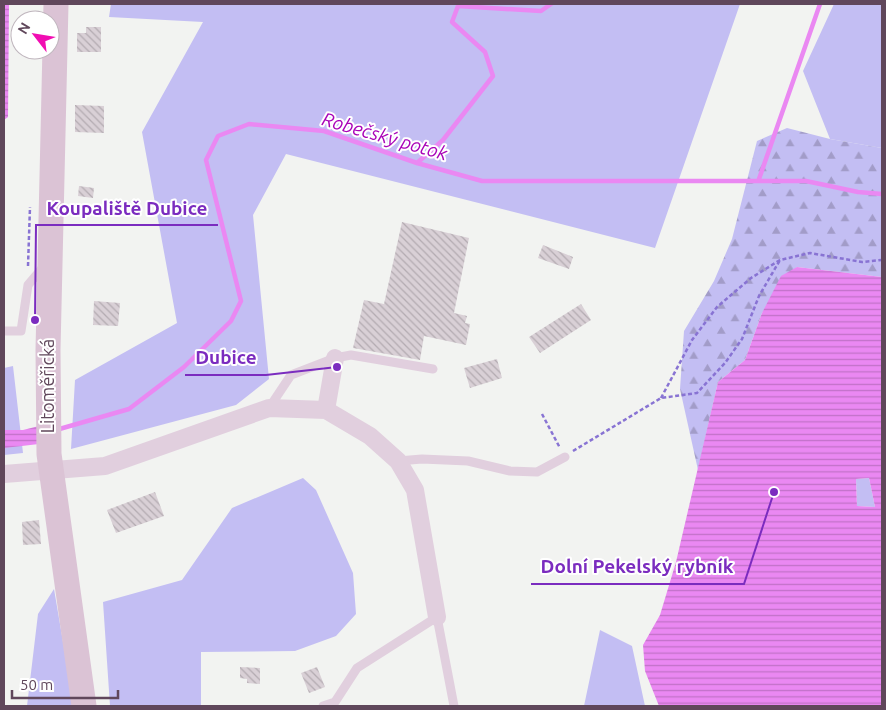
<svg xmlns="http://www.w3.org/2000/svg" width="886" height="710" viewBox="0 0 886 710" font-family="Ubuntu,sans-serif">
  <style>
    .green { fill: #c3bef3 }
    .forest { fill: url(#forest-firs) }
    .water { fill: url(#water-rules); fill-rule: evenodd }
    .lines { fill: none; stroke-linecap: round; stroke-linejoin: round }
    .stream { stroke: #ea88f2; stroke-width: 4.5 }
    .building { fill: url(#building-back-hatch) }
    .path { stroke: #8873d3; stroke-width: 2.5; stroke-dasharray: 4 2.5; stroke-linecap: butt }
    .lane { stroke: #e1cfde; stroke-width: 9 }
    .street { stroke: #e1cfde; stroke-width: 18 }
    .secondary { stroke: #dbc3d5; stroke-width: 25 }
    .labels { text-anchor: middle; stroke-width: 4; stroke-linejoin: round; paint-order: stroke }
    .street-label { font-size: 18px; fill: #60475b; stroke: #fff }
    .water-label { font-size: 19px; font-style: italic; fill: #a903b8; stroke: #fff }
    .leader { fill: none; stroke: #7b2cbf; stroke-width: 2 }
    .callout-dot { fill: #7b2cbf; stroke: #fff; stroke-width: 2 }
    .callout-label { font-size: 19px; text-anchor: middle; font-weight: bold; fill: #7b2cbf; stroke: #fff; stroke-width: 4; stroke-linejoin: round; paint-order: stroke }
  </style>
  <defs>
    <pattern id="forest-firs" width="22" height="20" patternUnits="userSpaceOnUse" patternTransform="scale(1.25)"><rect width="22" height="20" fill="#c3bef3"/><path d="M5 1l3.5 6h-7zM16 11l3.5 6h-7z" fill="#a29cc8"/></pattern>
    <pattern id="water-rules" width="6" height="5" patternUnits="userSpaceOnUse" patternTransform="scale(1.25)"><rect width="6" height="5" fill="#ea88f2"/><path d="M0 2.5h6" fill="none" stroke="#c171c7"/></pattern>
    <pattern id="building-back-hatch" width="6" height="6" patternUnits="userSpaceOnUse" patternTransform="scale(1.25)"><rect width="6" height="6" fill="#d9d0d6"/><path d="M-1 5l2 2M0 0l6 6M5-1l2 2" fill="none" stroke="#b3abb1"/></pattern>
  </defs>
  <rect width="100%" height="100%" fill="#f2f3f1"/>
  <path class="green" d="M 111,4 L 740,4 L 655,248 L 286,154 L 253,215 L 269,379 L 236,405 L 71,449 L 75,380 L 177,323 L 142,132 L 203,22 L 109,17 Z
    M 834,4 L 882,4 L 882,148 L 830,139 L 803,71 Z
    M 13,366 L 23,453 L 4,455 L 4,368 Z
    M 303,478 L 316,490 L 353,573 L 356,614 L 336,636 L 295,651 L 201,652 L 201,706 L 110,706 L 103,602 L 182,580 L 232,508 Z
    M 869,478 L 875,507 L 857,506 L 856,479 Z
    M 54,589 L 74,706 L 27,706 L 38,614 Z
    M 600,630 L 632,646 L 645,706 L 584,706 Z"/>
  <path class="forest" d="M 787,128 L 830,139 L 882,148 L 882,277 L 797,267 L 762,313 L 745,360 L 718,382 L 698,470 L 680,389 L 684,331 L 714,281 L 732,239 L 757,141 Z"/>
  <path class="water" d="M 4,4 L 9,4 L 8,117 L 4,120 Z
    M 797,267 L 882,277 L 882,706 L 659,706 L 645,671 L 643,645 L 660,615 L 676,562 L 718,382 L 745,360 L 762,313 L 781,276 ZM 869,478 L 875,507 L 857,506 L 856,479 Z
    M 39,426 L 39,444 L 4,448 L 4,430 L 23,430 Z"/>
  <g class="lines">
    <path class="stream" d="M 417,163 L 443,140 L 493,76 L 485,52 L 452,22 L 458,6 L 541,11 L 551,4
      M 759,179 L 820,4
      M 56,430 L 129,409 L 184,367 L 231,321 L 241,301 L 206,160 L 218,136 L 249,124 L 324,131 L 417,163 L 482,181 L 806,181 L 858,192 L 882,194"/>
  </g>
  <path class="building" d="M 86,27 L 101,27 L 101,52 L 77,52 L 77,33 L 86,33 Z
    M 75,105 L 104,106 L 104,133 L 75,132 Z
    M 79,186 L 94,188 L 93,198 L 78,196 Z
    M 402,222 L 469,238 L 454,313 L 467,316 L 465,323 L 470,324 L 466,345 L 424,336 L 420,360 L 353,348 L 364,300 L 384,304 Z
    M 543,245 L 573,257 L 569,269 L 538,258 Z
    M 94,301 L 120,303 L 118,326 L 93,325 Z
    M 581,304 L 591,320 L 540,353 L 529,337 Z
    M 497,359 L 502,378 L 470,388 L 464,368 Z
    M 155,492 L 164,516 L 116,533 L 107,510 Z
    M 39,520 L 41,544 L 23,545 L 22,522 Z
    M 240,667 L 260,668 L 260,684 L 247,683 L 247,679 L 240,678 Z
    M 317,667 L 325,687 L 309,693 L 301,673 Z"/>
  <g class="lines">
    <path class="path" d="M 28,266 L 30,207
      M 661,398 L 692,340 L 717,307 L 751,278 L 780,260 L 810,253 L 862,262 L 882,260
      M 542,414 L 560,448
      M 573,451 L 661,398 L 697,393 L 725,363 L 742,339 L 759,296 L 780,260"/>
    <path class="lane" d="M 4,331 L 21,331 L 28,285 L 45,265
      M 269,408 L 291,375 L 335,358 L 351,355 L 433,369
      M 398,461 L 422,459 L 468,461 L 510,471 L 537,472 L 565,457
      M 323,706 L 335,702 L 357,668 L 437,617 L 454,706"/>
    <path class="street" d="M 326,410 L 335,358
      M 4,474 L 105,466 L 269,408 L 326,410 L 370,436 L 398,461 L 415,490 L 437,617"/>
    <path class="secondary" d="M 56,4 L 48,350 L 49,454 L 84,706"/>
  </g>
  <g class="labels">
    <g class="street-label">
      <text transform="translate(48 386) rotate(-90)" y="6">Litoměřická</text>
    </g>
    <g class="water-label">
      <text transform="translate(385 136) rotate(16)" y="7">Robečský potok</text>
    </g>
  </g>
  <path class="leader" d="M35 320L36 225H218M337 367L266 375H185M774 492L744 584H531"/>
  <g class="callout-dot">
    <circle cx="35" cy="320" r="5"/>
    <circle cx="337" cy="367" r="5"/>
    <circle cx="774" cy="492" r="5"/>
  </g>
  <g class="callout-label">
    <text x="127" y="215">Koupaliště Dubice</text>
    <text x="226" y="364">Dubice</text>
    <text x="637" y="573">Dolní Pekelský rybník</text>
  </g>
  <rect width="886" height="710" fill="none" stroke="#60475b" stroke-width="10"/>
  <g transform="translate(35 35) rotate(301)"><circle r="24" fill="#ffffff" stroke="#bfb5bd"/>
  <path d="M0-4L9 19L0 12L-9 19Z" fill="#f10db2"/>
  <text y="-8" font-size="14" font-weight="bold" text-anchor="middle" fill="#60475b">N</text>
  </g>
  <path d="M12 690v8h106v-8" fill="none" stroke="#60475b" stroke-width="2.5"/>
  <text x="20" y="690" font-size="15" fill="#60475b" stroke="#ffffff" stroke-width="4" paint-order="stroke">50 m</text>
</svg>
